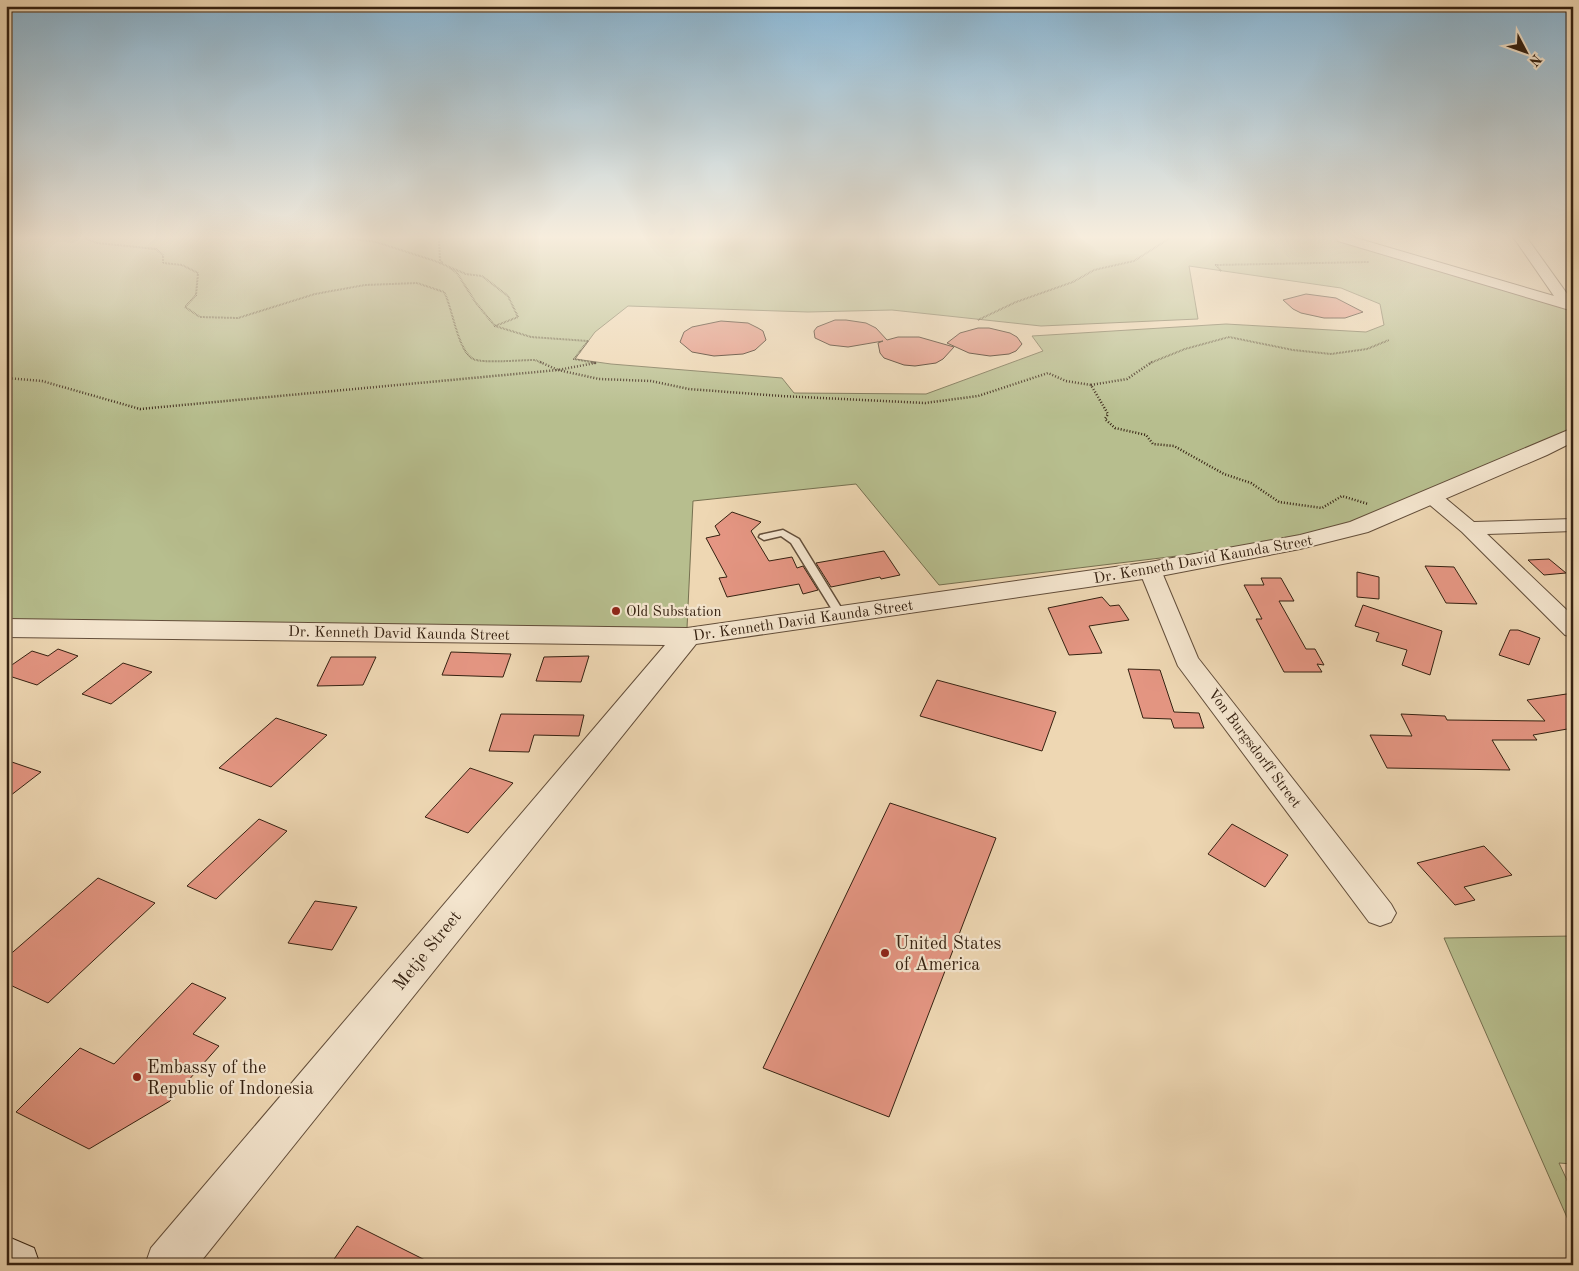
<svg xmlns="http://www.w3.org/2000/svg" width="1579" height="1271" viewBox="0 0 1579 1271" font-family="'Old Standard TT',serif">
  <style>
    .green { fill: #b7be8e; stroke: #767050; fill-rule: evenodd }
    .building { fill: #e59683; stroke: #352111 }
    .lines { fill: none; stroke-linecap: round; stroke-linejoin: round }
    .service-casing { stroke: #634e3a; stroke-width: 3 }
    .minor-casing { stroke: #634e3a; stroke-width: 2 }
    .tertiary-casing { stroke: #634e3a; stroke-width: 2 }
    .secondary-casing { stroke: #352111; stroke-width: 2 }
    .path-far1 { stroke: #352111; stroke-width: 2; stroke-dasharray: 0.5 1; stroke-linecap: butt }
    .path { stroke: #352111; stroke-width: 2.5; stroke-dasharray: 1 2; stroke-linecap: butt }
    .service { fill: #f4e5ce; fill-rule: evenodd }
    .minor { fill: #f4e5ce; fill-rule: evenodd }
    .tertiary { fill: #f4e5ce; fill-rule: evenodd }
    .secondary { fill: #f4e5ce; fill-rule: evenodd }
    .poi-dot { fill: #8f2418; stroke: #f4e5ce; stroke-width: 2 }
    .labels { text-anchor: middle; stroke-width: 4.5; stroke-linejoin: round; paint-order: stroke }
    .street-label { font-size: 15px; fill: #352111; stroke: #f4e5ce }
    .poi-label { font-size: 15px; fill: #352111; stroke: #f4e5ce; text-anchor: start }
    .near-poi-label { font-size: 18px; fill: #352111; stroke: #f4e5ce; text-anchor: start }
    .near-street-label { font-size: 18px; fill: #352111; stroke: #f4e5ce }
  </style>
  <rect width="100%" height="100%" fill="#eed7b3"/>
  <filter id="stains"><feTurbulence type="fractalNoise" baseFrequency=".004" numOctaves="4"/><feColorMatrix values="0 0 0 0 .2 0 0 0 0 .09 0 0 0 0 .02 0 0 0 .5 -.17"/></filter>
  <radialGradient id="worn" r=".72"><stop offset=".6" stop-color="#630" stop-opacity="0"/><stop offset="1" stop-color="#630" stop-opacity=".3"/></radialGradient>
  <path class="green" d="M 6,238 L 1343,238 L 1573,308 L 1573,434 L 1359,527 L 1218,551 L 939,585 L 856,484 L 693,501 L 687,628 L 6,620 ZM 1189,266 L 1341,288 L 1380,304 L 1384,325 L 1366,332 L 1226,324 L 1032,336 L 1043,351 L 926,394 L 794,393 L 782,378 L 611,364 L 575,359 L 595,332 L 628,306 L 808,312 L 892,310 L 1041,326 L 1198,319 Z
    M 1573,936 L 1573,1164 L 1559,1163 L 1573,1193 L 1573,1231 L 1444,938 Z"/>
  <path class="building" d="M 1306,294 L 1336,298 L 1363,312 L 1345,318 L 1324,318 L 1301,313 L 1293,309 L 1283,300 Z
    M 835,320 L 846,320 L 866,323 L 876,328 L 887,340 L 898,337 L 919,337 L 954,347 L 943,359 L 936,363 L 915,366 L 904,365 L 884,358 L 880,353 L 878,343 L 883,341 L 848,347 L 830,345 L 815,338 L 814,331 L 817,327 Z
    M 721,321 L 748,323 L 758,328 L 763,331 L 766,340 L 755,350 L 743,354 L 714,356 L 692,352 L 680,342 L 684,332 L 692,327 Z
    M 978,328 L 989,328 L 1010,333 L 1017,337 L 1022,344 L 1016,351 L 1009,354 L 990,356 L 969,353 L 947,343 L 960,333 Z
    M 732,512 L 761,522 L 751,531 L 769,561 L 792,557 L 797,568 L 803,566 L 818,590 L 803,594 L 799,584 L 727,597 L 719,578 L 727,577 L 706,538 L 720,535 L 715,526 Z
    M 884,551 L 900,575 L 881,579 L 880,577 L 831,587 L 816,563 Z
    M 1549,559 L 1566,573 L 1544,575 L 1528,560 Z
    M 1425,566 L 1454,567 L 1477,604 L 1446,603 Z
    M 1357,572 L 1379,577 L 1379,599 L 1357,597 Z
    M 1261,578 L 1281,578 L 1294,601 L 1279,601 L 1306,649 L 1315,649 L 1324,665 L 1317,664 L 1322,672 L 1284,672 L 1256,619 L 1262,619 L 1244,585 L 1264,585 Z
    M 1102,597 L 1110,606 L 1119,605 L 1129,620 L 1089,626 L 1102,653 L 1069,655 L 1048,608 Z
    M 1363,605 L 1442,631 L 1430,675 L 1402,665 L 1407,650 L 1376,641 L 1379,633 L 1355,626 Z
    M 1510,630 L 1518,630 L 1540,638 L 1529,665 L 1499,655 Z
    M 58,649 L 78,656 L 37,685 L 6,675 L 6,669 L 32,651 L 48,656 Z
    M 451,652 L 511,654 L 503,677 L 442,675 Z
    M 589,656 L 581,682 L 536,681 L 544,657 Z
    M 331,657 L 376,657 L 363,685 L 317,686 Z
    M 123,663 L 152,672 L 111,704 L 82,694 Z
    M 1128,669 L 1160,670 L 1174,712 L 1199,713 L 1204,728 L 1174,728 L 1171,719 L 1143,718 Z
    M 937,680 L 1056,712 L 1042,751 L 920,716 Z
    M 1573,693 L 1573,728 L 1533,735 L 1537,740 L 1492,740 L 1510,770 L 1387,768 L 1370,735 L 1412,736 L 1401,714 L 1445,716 L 1447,720 L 1545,721 L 1527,700 Z
    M 501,714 L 584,715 L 579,736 L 534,735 L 529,752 L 489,751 Z
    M 276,718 L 327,735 L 271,787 L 219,768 Z
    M 6,760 L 41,772 L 6,799 Z
    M 470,768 L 513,783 L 468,833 L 425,817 Z
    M 890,803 L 996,838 L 889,1117 L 763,1068 Z
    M 259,819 L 287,831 L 216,899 L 187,886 Z
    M 1232,824 L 1288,855 L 1265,887 L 1208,854 Z
    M 1484,846 L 1512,875 L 1464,887 L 1475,900 L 1455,905 L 1417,863 Z
    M 98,878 L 155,903 L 48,1003 L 6,983 L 6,958 Z
    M 315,901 L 357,907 L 332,950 L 288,943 Z
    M 192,983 L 226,998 L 193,1034 L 219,1046 L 170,1101 L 89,1149 L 16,1112 L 80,1048 L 114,1064 Z
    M 357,1226 L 435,1265 L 330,1265 Z"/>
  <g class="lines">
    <g class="service-casing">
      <path id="service" d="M 783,530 L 799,539 L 845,614 L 844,616 L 836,616 L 791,543 L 781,536 L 764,540 L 759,537 L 760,535 Z"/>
    </g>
    <g class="minor-casing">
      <path id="minor" d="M 1337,238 L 1356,238 L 1554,296 L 1514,238 L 1527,238 L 1573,302 L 1573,311 L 1338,241 Z
        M 1431,490 L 1438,492 L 1474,522 L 1573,519 L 1573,531 L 1487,534 L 1573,616 L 1573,637 L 1565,635 L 1462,532 L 1424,500 L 1421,496 L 1424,492 Z
        M 1150,563 L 1158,565 L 1161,570 L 1198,658 L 1391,904 L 1396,913 L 1391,922 L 1380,926 L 1369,922 L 1178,666 L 1139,570 L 1142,565 Z"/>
    </g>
    <g class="tertiary-casing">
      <path id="tertiary" d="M 1573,428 L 1573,442 L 1547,455 L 1368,532 L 1300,549 L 1150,578 L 696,644 L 198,1265 L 145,1265 L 151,1248 L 665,645 L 6,637 L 6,619 L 687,628 L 1150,562 L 1300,535 L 1350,522 Z"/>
    </g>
    <g class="secondary-casing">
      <path id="secondary" d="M 6,1236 L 34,1248 L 40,1265 L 6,1265 Z"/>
    </g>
    <path class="path-far1" d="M 85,238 L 97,243 L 156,249 L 163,255 L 163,263 L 182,265 L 198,273 L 196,295 L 185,307 L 200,317 L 238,318 L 315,294 L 365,285 L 417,283 L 444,292 C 453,308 458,356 476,360 C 489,363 520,360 535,360 L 543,363
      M 347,238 L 376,242 L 435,261 L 466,274 L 482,276 L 508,296 L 518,317 L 495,326
      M 439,238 L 440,261 L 443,263
      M 450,268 L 457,273 L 476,303 L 495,326 L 531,337 L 588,341
      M 1221,271 L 1216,265 L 1369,262
      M 978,320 L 1016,302 L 1073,282 L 1094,270 L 1134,261 L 1170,238
      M 588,341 L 574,359 L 595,363 L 593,363
      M 1150,363 L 1185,349 L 1229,337 L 1293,350 L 1331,354 L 1367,349 L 1389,340"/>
    <path class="path" d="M 540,362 L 558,370 L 595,363 L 590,362
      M 6,378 L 42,381 L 140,409 L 558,370 L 599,379 L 651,381 L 689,389 L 781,396 L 925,403 L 978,396 L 1048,373 L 1066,381 L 1091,385 L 1108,414 L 1105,419 L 1115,428 L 1146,435 L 1153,444 L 1174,446 L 1224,474 L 1251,483 L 1279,502 L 1322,508 L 1342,496 L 1368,504
      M 1091,385 L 1127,379 L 1152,362"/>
    <use href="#service" class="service"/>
    <use href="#minor" class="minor"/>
    <use href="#tertiary" class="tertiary"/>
    <use href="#secondary" class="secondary"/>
  </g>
  <linearGradient id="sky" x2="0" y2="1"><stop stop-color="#89b6d4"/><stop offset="0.57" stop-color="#f7eddd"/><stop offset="1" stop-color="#f7eddd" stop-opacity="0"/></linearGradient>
  <rect width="1579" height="416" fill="url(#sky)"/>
  <g class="poi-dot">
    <circle cx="616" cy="611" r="5"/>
    <circle cx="885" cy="953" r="5"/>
    <circle cx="137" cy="1077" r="5"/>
  </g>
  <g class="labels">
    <g class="street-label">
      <text transform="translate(1203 559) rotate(-10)" y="5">Dr. Kenneth David Kaunda Street</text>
      <text transform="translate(803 620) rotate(-8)" y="5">Dr. Kenneth David Kaunda Street</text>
      <text transform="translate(399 633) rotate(1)" y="5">Dr. Kenneth David Kaunda Street</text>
      <text transform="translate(1255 748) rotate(53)" y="5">Von Burgsdorff Street</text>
    </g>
    <g class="poi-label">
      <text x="626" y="616">Old Substation</text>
    </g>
    <g class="near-poi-label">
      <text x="895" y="949">United States<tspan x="895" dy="21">of America</tspan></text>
      <text x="147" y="1073">Embassy of the<tspan x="147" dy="21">Republic of Indonesia</tspan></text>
    </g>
    <g class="near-street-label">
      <text transform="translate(427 950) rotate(-51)" y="6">Metje Street</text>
    </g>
  </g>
  <rect width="1579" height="1271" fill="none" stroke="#eed7b3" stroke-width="25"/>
  <rect x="8" y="8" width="1564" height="1256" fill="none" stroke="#352111" stroke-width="2.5"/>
  <rect x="12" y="12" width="1554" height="1246" fill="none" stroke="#352111"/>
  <g transform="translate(1526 52) rotate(131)" stroke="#f4e5ce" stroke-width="4" paint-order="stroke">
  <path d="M0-4L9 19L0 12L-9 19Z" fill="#352111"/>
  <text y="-8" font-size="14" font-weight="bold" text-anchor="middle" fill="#352111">N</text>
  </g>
  <rect width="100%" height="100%" filter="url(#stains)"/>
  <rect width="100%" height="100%" fill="url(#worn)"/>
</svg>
